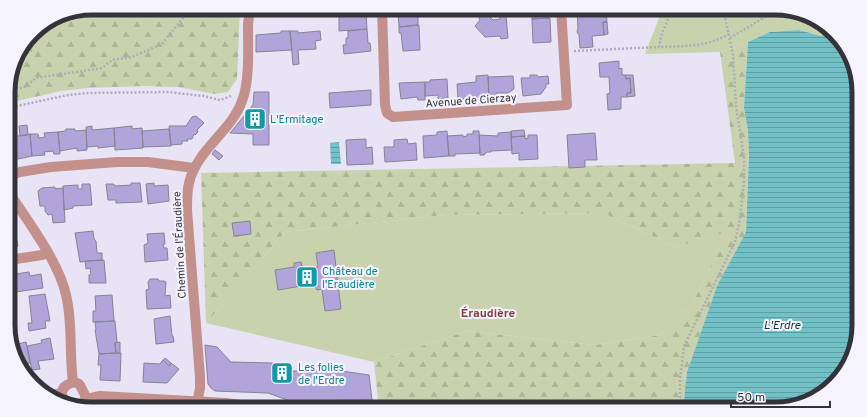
<svg xmlns="http://www.w3.org/2000/svg" width="867" height="417" viewBox="0 0 867 417" font-family="Overpass,sans-serif">
  <style>
    .grass { fill: #c8d3ae }
    .forest { fill: url(#forest-firs) }
    .water { fill: url(#water-rules) }
    .building { fill: #b1a4db; stroke: #868392 }
    .lines { fill: none; stroke-linecap: round; stroke-linejoin: round }
    .path { stroke: #afabb9; stroke-width: 2.5; stroke-dasharray: 2 2; stroke-linecap: butt }
    .street { stroke: #c3908c; stroke-width: 10 }
    .labels { text-anchor: middle; stroke-width: 4; stroke-linejoin: round; paint-order: stroke }
    .street-label { font-size: 11px; fill: #35333a; stroke: #f5f3fd }
    .culture-label { font-size: 11px; fill: #0d838f; stroke: #f5f3fd; text-anchor: start }
    .neighbourhood-label { font-size: 12px; font-weight: bold; fill: #863d41; stroke: #f5f3fd }
    .water-label { font-size: 12px; font-style: italic; fill: #12393b; stroke: #f5f3fd }
    .rim { fill: none; stroke: #35333a; stroke-width: 5 }
  </style>
  <defs>
    <pattern id="forest-firs" width="22" height="20" patternUnits="userSpaceOnUse"><rect width="22" height="20" fill="#c8d3ae"/><path d="M5 1l3.5 6h-7zM16 11l3.5 6h-7z" fill="#acb696"/></pattern>
    <pattern id="water-rules" width="6" height="5" patternUnits="userSpaceOnUse"><rect width="6" height="5" fill="#72c1c7"/><path d="M0 2.5h6" fill="none" stroke="#5e9da3"/></pattern>
  </defs>
  <rect width="100%" height="100%" fill="#e8e4f5"/>
  <path class="grass" d="M 663,8 L 775,8 L 812,17 L 829,31 L 821,36 L 799,30 L 770,32 L 748,42 L 720,52 L 645,54 Z
    M 603,213 L 676,247 L 730,230 L 692,304 L 660,335 L 595,345 L 467,331 L 374,362 L 206,323 L 285,232 L 445,215 Z"/>
  <path class="forest" d="M 92,8 L 240,8 L 237,79 L 228,92 L 215,94 L 178,87 L 144,86 L 88,88 L 61,91 L 8,103 L 8,87 L 17,55 L 37,29 L 60,14 Z
    M 748,42 L 744,108 L 748,131 L 749,155 L 746,232 L 717,286 L 687,372 L 683,409 L 527,409 L 378,400 L 374,362 L 467,331 L 595,345 L 660,335 L 692,304 L 729,231 L 676,247 L 603,213 L 445,215 L 285,232 L 206,323 L 201,173 L 735,163 L 720,52 Z"/>
  <path class="water" d="M 799,30 L 821,36 L 829,31 L 842,41 L 858,82 L 859,325 L 850,362 L 822,395 L 780,409 L 683,409 L 687,372 L 717,286 L 746,232 L 749,155 L 748,131 L 744,108 L 748,42 L 770,32 Z
    M 339,142 L 341,164 L 331,164 L 330,143 Z"/>
  <path class="building" d="M 350,8 L 359,9 L 360,12 L 366,12 L 367,29 L 339,31 L 339,10 Z
    M 391,8 L 414,8 L 414,16 L 418,15 L 418,25 L 399,27 L 398,12 L 391,13 Z
    M 531,8 L 548,8 L 549,18 L 532,19 Z
    M 577,8 L 606,8 L 607,22 L 603,22 L 604,35 L 592,36 L 593,47 L 580,48 L 579,35 L 577,32 L 578,28 Z
    M 485,12 L 493,20 L 500,19 L 499,15 L 506,15 L 508,38 L 501,39 L 500,36 L 485,37 L 475,26 L 480,20 L 479,18 Z
    M 549,18 L 550,18 L 551,42 L 533,43 L 532,19 Z
    M 603,22 L 607,22 L 608,34 L 604,35 Z
    M 419,25 L 420,50 L 403,51 L 401,33 L 399,33 L 399,27 Z
    M 367,29 L 368,43 L 370,43 L 371,51 L 344,54 L 343,45 L 346,45 L 346,38 L 348,38 L 348,31 Z
    M 281,31 L 290,31 L 292,50 L 256,52 L 256,35 L 281,33 Z
    M 290,31 L 298,31 L 298,33 L 320,31 L 321,40 L 315,41 L 316,49 L 298,50 L 299,64 L 293,65 Z
    M 619,61 L 619,69 L 622,68 L 622,75 L 625,75 L 626,79 L 630,78 L 631,93 L 627,93 L 627,97 L 621,97 L 621,109 L 608,110 L 607,94 L 610,93 L 609,77 L 600,77 L 599,63 Z
    M 488,75 L 489,99 L 477,100 L 477,98 L 458,99 L 457,84 L 476,82 L 476,76 Z
    M 530,75 L 537,75 L 538,77 L 548,76 L 549,84 L 546,84 L 546,87 L 541,94 L 523,96 L 521,78 L 530,78 Z
    M 625,75 L 633,75 L 635,96 L 627,97 L 627,93 L 631,93 L 630,78 L 626,79 Z
    M 513,76 L 514,89 L 508,93 L 496,93 L 496,95 L 489,96 L 488,77 Z
    M 447,79 L 448,98 L 438,99 L 438,95 L 425,96 L 425,82 L 430,82 L 430,80 Z
    M 425,82 L 425,100 L 418,100 L 417,97 L 401,99 L 399,83 Z
    M 371,90 L 371,105 L 330,108 L 329,93 Z
    M 254,92 L 269,92 L 269,145 L 253,145 L 253,134 L 230,133 L 253,105 Z
    M 196,116 L 204,123 L 197,130 L 198,132 L 195,135 L 194,134 L 192,139 L 187,139 L 188,141 L 182,141 L 182,144 L 171,145 L 169,126 L 186,126 L 192,117 Z
    M 27,125 L 28,135 L 20,136 L 19,126 Z
    M 92,126 L 92,130 L 114,128 L 115,146 L 98,148 L 98,146 L 87,147 L 86,127 Z
    M 132,126 L 132,129 L 142,128 L 143,148 L 115,150 L 114,128 Z
    M 66,129 L 75,129 L 75,131 L 86,130 L 87,150 L 77,151 L 77,148 L 60,151 L 58,132 L 65,131 Z
    M 169,129 L 171,146 L 143,147 L 142,131 Z
    M 524,130 L 525,136 L 511,137 L 511,131 Z
    M 8,131 L 11,137 L 30,134 L 32,156 L 18,159 L 12,157 L 11,149 L 8,147 Z
    M 447,131 L 449,156 L 424,158 L 423,136 L 437,135 L 437,132 Z
    M 473,131 L 479,131 L 480,153 L 455,154 L 455,156 L 449,156 L 447,136 L 463,135 L 463,137 L 467,136 L 467,134 L 473,134 Z
    M 58,132 L 60,154 L 54,154 L 53,151 L 44,152 L 45,155 L 32,156 L 30,134 L 38,134 L 39,138 L 45,137 L 44,133 Z
    M 511,132 L 512,150 L 491,151 L 491,152 L 487,152 L 484,155 L 480,155 L 479,135 L 498,136 L 498,133 Z
    M 595,133 L 597,160 L 585,160 L 585,167 L 569,168 L 567,135 Z
    M 528,135 L 537,135 L 538,159 L 519,160 L 519,153 L 512,154 L 511,137 L 525,136 L 525,139 L 528,138 Z
    M 366,139 L 366,148 L 372,147 L 373,164 L 347,165 L 346,140 Z
    M 407,139 L 408,144 L 416,143 L 417,160 L 385,162 L 384,147 L 394,147 L 394,140 Z
    M 215,150 L 223,156 L 219,160 L 212,154 Z
    M 131,183 L 140,183 L 142,202 L 116,203 L 116,200 L 108,200 L 106,184 L 113,184 L 116,186 L 131,185 Z
    M 154,183 L 154,186 L 168,185 L 169,201 L 148,204 L 146,184 Z
    M 82,184 L 90,184 L 92,205 L 73,206 L 73,208 L 64,210 L 63,186 L 78,185 L 78,189 L 82,189 Z
    M 55,187 L 55,189 L 63,188 L 65,222 L 53,223 L 52,214 L 48,215 L 45,211 L 45,206 L 40,206 L 38,191 L 42,188 Z
    M 250,221 L 251,234 L 234,236 L 232,223 Z
    M 15,231 L 18,246 L 9,248 L 9,232 Z
    M 93,231 L 94,239 L 96,241 L 97,253 L 102,253 L 102,260 L 80,262 L 75,233 Z
    M 164,233 L 165,244 L 163,244 L 164,248 L 167,248 L 168,260 L 145,262 L 144,245 L 148,243 L 147,234 Z
    M 334,250 L 341,309 L 325,311 L 322,289 L 317,290 L 313,284 L 278,290 L 275,270 L 294,267 L 294,263 L 301,262 L 303,270 L 318,267 L 316,253 Z
    M 104,260 L 106,283 L 89,283 L 89,275 L 91,274 L 90,268 L 86,269 L 85,261 Z
    M 12,272 L 15,274 L 29,272 L 30,276 L 41,274 L 43,288 L 9,293 L 9,273 Z
    M 150,279 L 158,279 L 159,281 L 164,281 L 166,282 L 165,296 L 170,295 L 171,308 L 147,309 L 146,290 L 149,289 L 148,282 Z
    M 45,294 L 50,321 L 45,321 L 46,328 L 29,331 L 28,323 L 32,323 L 29,296 Z
    M 112,295 L 114,321 L 93,322 L 93,311 L 96,311 L 95,296 Z
    M 170,316 L 172,336 L 173,336 L 174,342 L 156,344 L 154,319 Z
    M 115,321 L 117,342 L 115,343 L 116,353 L 99,354 L 95,330 L 96,330 L 95,322 Z
    M 50,338 L 54,359 L 38,361 L 40,369 L 32,370 L 27,346 L 42,343 L 41,340 Z
    M 26,342 L 30,363 L 23,365 L 23,363 L 20,363 L 13,347 L 19,346 L 18,344 Z
    M 120,342 L 120,353 L 116,353 L 115,343 Z
    M 205,345 L 217,347 L 231,362 L 272,363 L 293,371 L 335,370 L 369,375 L 372,400 L 290,401 L 268,393 L 215,391 L 211,388 L 208,384 Z
    M 116,353 L 121,353 L 120,381 L 100,380 L 101,365 L 98,365 L 99,354 Z
    M 165,358 L 171,363 L 169,366 L 163,360 Z
    M 163,360 L 169,366 L 171,363 L 179,369 L 167,383 L 143,382 L 144,363 L 160,364 Z"/>
  <g class="lines">
    <path class="path" d="M 673,8 L 662,33 L 659,47 C 683,46 708,47 729,34
      M 730,38 L 778,9
      M 574,51 L 659,47
      M 16,56 L 22,56 L 31,51 L 33,34
      M 8,89 L 23,88 L 36,78 L 102,68 L 112,60 L 132,57 L 162,44 L 191,8
      M 8,108 L 68,95 L 88,93 L 167,92 L 204,96 L 220,100 L 231,96
      M 392,409 L 398,405 L 408,404 L 466,409
      M 675,409 L 680,397 L 680,379 L 684,346 L 735,242 L 740,219 L 744,181 L 744,157 L 736,106 L 733,55 L 723,8"/>
    <path class="street" d="M 382,8 L 385,105 L 387,113 L 393,117 L 567,105 L 561,8
      M 8,176 L 20,172 L 51,167 L 117,162 L 148,162 L 194,168
      M 8,191 C 27,220 59,262 66,295 C 73,323 69,353 73,382
      M 9,260 L 42,255 L 47,251
      M 47,394 L 62,394
      M 86,399 L 100,396 L 226,403 L 274,409
      M 66,403 C 65,400 62,397 62,394 C 61,386 73,380 79,384 C 81,386 82,390 84,393 C 86,398 86,399 85,405 L 83,407
      M 196,409 L 200,388 L 200,377 L 187,210 C 187,201 187,191 189,183 C 197,149 231,132 242,101 C 250,81 248,46 248,24 L 249,17 L 253,8"/>
  </g>
  <defs>
    <g id="building-square" transform="scale(1.15)"><rect x="-9" y="-9" width="18" height="18" rx="4" fill="#0f9aa8" stroke="#f5f3fd"/><path d="M-4-6H4V6H1V3H-1V6H-4ZM-2.5-4.3h1.7v1.8h-1.7ZM.8-4.3h1.7v1.8H.8ZM-2.5-1h1.7V.8h-1.7ZM.8-1h1.7V.8H.8Z" fill="#fff"/></g>
  </defs>
  <g fill-rule="evenodd">
    <use href="#building-square" x="255" y="119"/>
    <use href="#building-square" x="307" y="277"/>
    <use href="#building-square" x="282" y="373"/>
  </g>
  <g class="labels">
    <g class="street-label">
      <text transform="translate(471 100) rotate(-4)" y="4">Avenue de Cierzay</text>
      <text transform="translate(179 245) rotate(-93)" y="4">Chemin de l'Éraudière</text>
    </g>
    <g class="culture-label">
      <text x="270" y="123">L'Ermitage</text>
      <text x="322" y="275">Château de<tspan x="322" dy="13">l'Eraudière</tspan></text>
      <text x="298" y="371">Les folies<tspan x="298" dy="13">de l'Erdre</tspan></text>
    </g>
    <g class="neighbourhood-label">
      <text x="488" y="317">Éraudière</text>
    </g>
    <g class="water-label">
      <text x="782" y="329">L'Erdre</text>
    </g>
  </g>
  <path d="M0 0H867V417H0ZM92 15H775A77 77 0 0 1 852 92V325A77 77 0 0 1 775 402H92A77 77 0 0 1 15 325V92A77 77 0 0 1 92 15Z" fill="#f5f3fd" fill-rule="evenodd"/>
  <path class="rim" d="M92 15H775A77 77 0 0 1 852 92V325A77 77 0 0 1 775 402H92A77 77 0 0 1 15 325V92A77 77 0 0 1 92 15Z"/>
  <path d="M731 401v6h99v-6" fill="none" stroke="#35333a" stroke-width="2"/>
  <text x="737" y="401" font-size="12" fill="#35333a" stroke="#f5f3fd" stroke-width="3" paint-order="stroke">50 m</text>
</svg>
